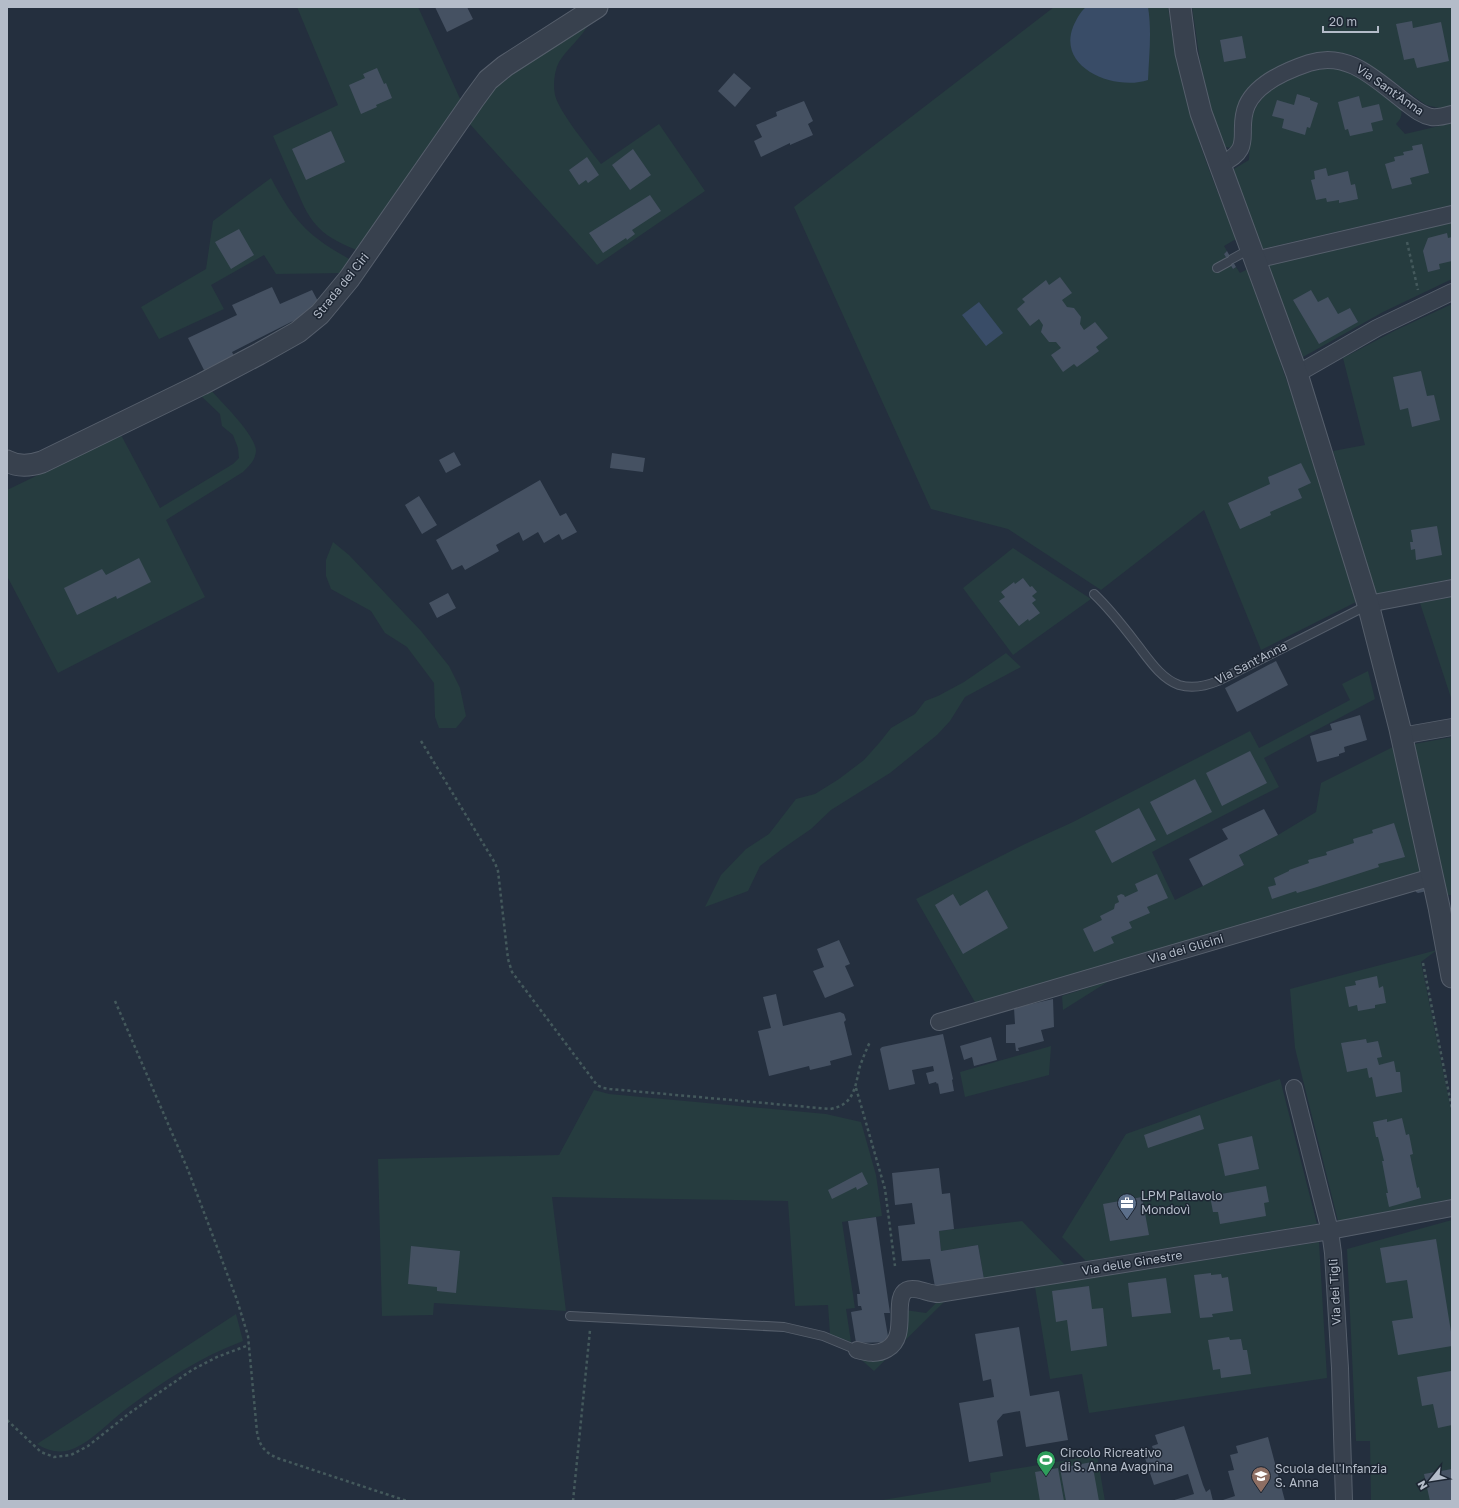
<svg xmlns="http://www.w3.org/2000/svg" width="1459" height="1508" viewBox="0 0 1459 1508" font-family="'Golos Text',sans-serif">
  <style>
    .green { fill: #263c3f }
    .water { fill: #394c67 }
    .building { fill: #455162 }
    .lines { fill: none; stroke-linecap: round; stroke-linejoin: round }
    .service-casing { stroke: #565f6c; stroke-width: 10 }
    .minor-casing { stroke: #565f6c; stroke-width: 18 }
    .tertiary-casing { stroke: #565f6c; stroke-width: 23 }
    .path { stroke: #44595c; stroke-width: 2.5; stroke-dasharray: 3 3; stroke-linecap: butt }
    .service { stroke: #38414e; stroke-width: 8 }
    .minor { stroke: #38414e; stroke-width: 16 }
    .tertiary { stroke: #38414e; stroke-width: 21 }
    .labels { text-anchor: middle; stroke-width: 3; stroke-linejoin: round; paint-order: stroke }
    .street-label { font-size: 12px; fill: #b4bcc9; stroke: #1d2633 }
    .poi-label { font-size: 12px; fill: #b4bcc9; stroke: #1d2633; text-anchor: start }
  </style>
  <rect width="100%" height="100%" fill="#242f3e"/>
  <path class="green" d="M 297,7 L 418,7 L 462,103 L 359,251 C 345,245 329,239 318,227 C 306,215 301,199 294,184 C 287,168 280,152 273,136 L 338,105 Z
    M 1054,7 L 1168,7 C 1174,51 1183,93 1197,135 C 1208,170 1223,204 1236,239 L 1224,246 L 1227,251 L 1224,254 L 1233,269 L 1236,267 L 1240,273 L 1248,269 L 1304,431 L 1356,602 L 1261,650 L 1204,510 L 1101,590 L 1008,529 L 931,509 L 794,207 Z
    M 1192,7 L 1452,7 L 1452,106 L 1439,108 L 1426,105 L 1376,69 L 1356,56 L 1337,52 L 1327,52 L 1264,77 L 1237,141 L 1231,148 L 1226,147 L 1223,145 L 1212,114 L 1202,74 Z
    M 589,24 C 581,38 567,49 559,62 C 554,72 553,85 555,95 C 559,112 589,148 601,164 L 659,124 L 705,191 L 597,265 L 468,122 L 495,85 Z
    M 1329,68 C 1334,68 1340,68 1345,70 C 1355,74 1397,101 1401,110 C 1403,115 1400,120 1396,124 L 1405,134 L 1452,123 L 1452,205 L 1262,249 L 1232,170 L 1249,160 C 1250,146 1248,130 1252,117 C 1261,86 1300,72 1329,68 Z
    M 271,178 C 294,222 309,237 353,261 L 345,273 L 276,274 L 264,255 L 211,285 L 224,309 L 159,339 L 141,307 L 206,269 L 213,221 Z
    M 1452,222 L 1452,279 L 1383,312 L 1303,357 L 1268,265 Z
    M 1452,304 L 1452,579 L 1376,594 L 1333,451 L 1365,445 L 1343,358 L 1396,330 Z
    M 210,389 C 221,402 256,435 256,451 C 255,461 249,466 243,472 L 166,520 L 205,597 L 58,673 L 7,576 L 7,490 L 121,435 L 160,508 L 233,464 L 239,458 L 238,448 L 233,435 L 222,426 L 220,414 L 200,395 Z
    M 333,542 L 349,555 L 421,631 L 449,666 L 460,688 L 466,716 L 456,728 L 439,728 L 435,717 L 434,683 L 407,647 L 385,633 L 371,611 L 331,589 L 326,576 L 326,560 Z
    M 1013,548 L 1091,599 L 1013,655 L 963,588 Z
    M 1452,597 L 1452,701 L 1420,603 Z
    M 1006,653 L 1021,667 L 965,697 L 950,721 L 937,735 L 890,773 L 831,810 L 811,829 L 782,849 L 760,866 L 748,891 L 705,907 L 721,875 L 746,849 L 769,834 L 796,799 L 815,794 L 839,779 L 864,760 L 880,742 L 891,728 L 915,714 L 925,701 L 938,696 L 964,682 Z
    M 1368,671 L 1375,699 L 1264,758 L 1279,787 L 1152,852 L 1175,900 L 1244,865 L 1239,855 L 1278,835 L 1316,812 L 1321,783 L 1393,747 L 1422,871 L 976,1004 L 916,899 L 1025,844 L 1073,822 L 1250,731 L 1259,748 L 1350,700 L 1342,684 Z
    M 1452,737 L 1452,895 L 1447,895 L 1414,744 Z
    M 1437,950 L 1421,962 L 1452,1115 L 1452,1199 L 1338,1221 L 1295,1048 L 1290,989 Z
    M 1109,981 L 1063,1010 L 1062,996 Z
    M 1051,1046 L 1049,1075 L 965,1097 L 960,1072 Z
    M 1280,1079 L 1317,1224 L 1086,1261 L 1062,1237 L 1126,1134 Z
    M 594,1090 L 609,1094 L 826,1114 L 861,1122 L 876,1175 L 882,1216 L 842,1222 L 855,1308 L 846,1309 L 851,1342 L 830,1334 L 828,1305 L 795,1306 L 788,1201 L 552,1197 L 566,1311 L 434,1303 L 433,1315 L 382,1316 L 378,1159 L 559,1155 Z
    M 1452,1220 L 1452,1501 L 1371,1501 L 1370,1441 L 1356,1441 L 1347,1249 Z
    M 1022,1221 L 1065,1265 L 984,1279 L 978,1245 L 941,1251 L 939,1231 Z
    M 1319,1242 L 1327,1378 L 1089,1413 L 1082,1374 L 1050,1379 L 1035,1287 Z
    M 937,1302 L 944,1302 L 874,1371 L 856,1355 L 875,1359 L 905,1310 L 926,1313 Z
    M 236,1314 L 243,1341 C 200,1357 162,1382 126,1409 C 110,1421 93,1440 75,1448 C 62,1454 49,1452 37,1444 Z
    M 1097,1455 L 1105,1501 L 877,1501 L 991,1482 L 990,1473 Z"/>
  <path class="water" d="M 1086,7 L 1148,7 C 1152,31 1149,56 1148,80 C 1116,91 1057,69 1073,27 C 1076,20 1080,12 1086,7 Z
    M 979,302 L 1003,333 L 986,346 L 962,315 Z"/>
  <path class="building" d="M 435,7 L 467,7 L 473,19 L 447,32 Z
    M 1412,21 L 1413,28 L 1441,22 L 1449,61 L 1417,68 L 1414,58 L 1404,60 L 1396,24 Z
    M 1242,36 L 1246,58 L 1224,62 L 1220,40 Z
    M 377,68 L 384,84 L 386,83 L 392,98 L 376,105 L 377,107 L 361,114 L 349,85 L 365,78 L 363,74 Z
    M 734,73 L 751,88 L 735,107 L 718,91 Z
    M 1297,94 L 1310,98 L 1310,100 L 1318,103 L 1310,128 L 1307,127 L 1305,135 L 1282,128 L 1284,119 L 1272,116 L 1277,100 L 1294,105 Z
    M 1359,96 L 1362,108 L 1379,104 L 1383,120 L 1371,123 L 1373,131 L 1350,136 L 1348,129 L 1345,130 L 1338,102 Z
    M 804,101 L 813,121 L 808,124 L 813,135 L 790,145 L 790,143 L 761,157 L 754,141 L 762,137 L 756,125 L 777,116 L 776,112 Z
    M 331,131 L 345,162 L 306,180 L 292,149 Z
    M 1422,144 L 1429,173 L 1410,178 L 1412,184 L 1392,189 L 1385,164 L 1395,161 L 1394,157 L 1404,155 L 1403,152 L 1413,150 L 1412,146 Z
    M 633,149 L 651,175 L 630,190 L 612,165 Z
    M 587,157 L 599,175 L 588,183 L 586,180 L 579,185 L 569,170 Z
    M 1326,168 L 1328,176 L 1348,171 L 1351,185 L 1355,184 L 1358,199 L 1339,203 L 1339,200 L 1327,202 L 1326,198 L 1316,200 L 1311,180 L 1315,179 L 1314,171 Z
    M 650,195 L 661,211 L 632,230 L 635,234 L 627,240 L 626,238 L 603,253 L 589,233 Z
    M 239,229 L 254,255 L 231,269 L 215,242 Z
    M 1447,233 L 1448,238 L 1452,237 L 1452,261 L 1439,264 L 1440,269 L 1428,272 L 1423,251 L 1428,238 Z
    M 1227,251 L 1236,267 L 1233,269 L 1224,254 Z
    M 1060,277 L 1072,293 L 1062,300 L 1067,307 L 1074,308 L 1081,317 L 1080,324 L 1084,330 L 1095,322 L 1108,338 L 1096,347 L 1099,351 L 1077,367 L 1074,364 L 1063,372 L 1051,355 L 1061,348 L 1056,342 L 1049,342 L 1041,332 L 1043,325 L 1039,319 L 1030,326 L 1017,309 L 1025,302 L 1022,299 L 1046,280 L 1049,285 Z
    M 272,287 L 280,304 L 312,290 L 320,305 L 304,313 L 305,315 L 232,352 L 234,356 L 204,370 L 188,338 L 237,315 L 232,305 Z
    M 1311,290 L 1318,302 L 1328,297 L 1338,314 L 1350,308 L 1358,322 L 1319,344 L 1293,300 Z
    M 1421,371 L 1427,396 L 1434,395 L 1440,420 L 1412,427 L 1408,408 L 1400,410 L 1393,377 Z
    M 454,452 L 461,465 L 446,473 L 439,460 Z
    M 612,453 L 645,458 L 643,472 L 610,468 Z
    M 1301,463 L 1311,483 L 1298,489 L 1302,498 L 1270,512 L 1271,515 L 1240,529 L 1228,503 L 1270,484 L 1268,477 Z
    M 540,480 L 560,516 L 566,513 L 577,532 L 562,540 L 559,534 L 544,543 L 538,532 L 523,541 L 519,532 L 496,545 L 499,551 L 465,570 L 462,565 L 452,570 L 436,540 Z
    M 419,496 L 437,525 L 422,534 L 405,505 Z
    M 1437,526 L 1442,555 L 1416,560 L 1415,549 L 1411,550 L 1410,542 L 1413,542 L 1411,530 Z
    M 139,558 L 151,582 L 117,599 L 116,596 L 77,615 L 64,588 L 102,569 L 106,575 Z
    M 1023,578 L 1030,587 L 1032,586 L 1037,592 L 1032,596 L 1036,600 L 1032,603 L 1040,613 L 1029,621 L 1028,619 L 1019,626 L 999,601 L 1005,597 L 1001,592 L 1014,582 L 1015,584 Z
    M 448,593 L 456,608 L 437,618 L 429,603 Z
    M 1276,661 L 1288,685 L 1237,712 L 1225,688 Z
    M 1360,715 L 1367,740 L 1344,747 L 1345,752 L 1339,754 L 1339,756 L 1317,762 L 1310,736 L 1332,730 L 1330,724 Z
    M 1250,751 L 1267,783 L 1222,806 L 1206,773 Z
    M 1195,779 L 1212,812 L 1167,835 L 1150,802 Z
    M 1139,808 L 1156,840 L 1112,863 L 1095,831 Z
    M 1264,809 L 1278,835 L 1239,855 L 1244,865 L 1203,886 L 1189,859 L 1228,839 L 1222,829 Z
    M 1394,823 L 1405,857 L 1378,864 L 1379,867 L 1317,887 L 1297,893 L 1296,891 L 1272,899 L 1268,887 L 1276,885 L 1274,878 L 1289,871 L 1289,870 L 1309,863 L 1308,860 L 1327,855 L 1326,852 L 1354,843 L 1353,839 L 1373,833 L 1372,830 Z
    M 1157,874 L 1168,898 L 1147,907 L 1150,913 L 1129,922 L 1132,928 L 1111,937 L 1114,943 L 1094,952 L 1083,929 L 1102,920 L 1100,916 L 1114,909 L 1115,904 L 1119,902 L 1117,896 L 1121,894 L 1124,895 L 1125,897 L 1138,891 L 1135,884 Z
    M 1426,884 L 1427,891 L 1418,893 L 1416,892 L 1415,890 Z
    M 987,890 L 1008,928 L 963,954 L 935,905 L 953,894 L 960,906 Z
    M 839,940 L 850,964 L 845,966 L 854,986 L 825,998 L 813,971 L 824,967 L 817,949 Z
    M 1377,976 L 1379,988 L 1383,986 L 1386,1003 L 1375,1005 L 1375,1008 L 1358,1011 L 1357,1005 L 1349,1007 L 1345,987 L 1356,985 L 1355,981 Z
    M 776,994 L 783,1026 L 840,1012 L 844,1014 L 846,1020 L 844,1022 L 852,1055 L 830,1061 L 831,1065 L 810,1070 L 809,1066 L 769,1076 L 758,1031 L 771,1028 L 763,997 Z
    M 1053,999 L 1054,1027 L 1041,1030 L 1044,1041 L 1018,1048 L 1019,1051 L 1016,1051 L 1015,1043 L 1006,1043 L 1006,1025 L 1015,1024 L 1014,1008 Z
    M 943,1034 L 953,1079 L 952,1080 L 954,1091 L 940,1094 L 938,1083 L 937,1084 L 936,1082 L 929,1084 L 926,1073 L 934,1071 L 933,1066 L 912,1070 L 915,1084 L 889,1090 L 880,1049 L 882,1047 Z
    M 991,1037 L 997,1060 L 974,1066 L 972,1057 L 964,1060 L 960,1046 Z
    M 1366,1039 L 1367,1043 L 1378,1041 L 1382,1057 L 1377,1058 L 1379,1065 L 1394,1061 L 1396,1072 L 1400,1072 L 1402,1092 L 1376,1097 L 1372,1077 L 1369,1078 L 1367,1068 L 1347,1072 L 1341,1043 Z
    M 1200,1115 L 1204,1129 L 1148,1148 L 1144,1135 Z
    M 1402,1118 L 1406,1135 L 1409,1134 L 1413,1154 L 1410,1155 L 1417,1188 L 1419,1187 L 1421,1198 L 1389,1207 L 1386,1193 L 1388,1193 L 1382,1161 L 1384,1161 L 1378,1137 L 1376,1137 L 1373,1122 L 1387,1119 L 1387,1122 Z
    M 1252,1136 L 1259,1169 L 1225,1176 L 1218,1144 Z
    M 939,1168 L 942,1194 L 950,1193 L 954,1229 L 939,1231 L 941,1251 L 978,1245 L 984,1279 L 935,1287 L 930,1259 L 902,1261 L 898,1226 L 915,1224 L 912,1203 L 895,1205 L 892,1173 Z
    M 862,1172 L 868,1184 L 857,1190 L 856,1187 L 832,1199 L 828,1190 Z
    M 1266,1186 L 1269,1202 L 1264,1203 L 1266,1216 L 1220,1224 L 1218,1212 L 1213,1212 L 1210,1196 Z
    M 1142,1197 L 1149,1235 L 1110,1241 L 1103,1204 Z
    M 876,1217 L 890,1313 L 884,1313 L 889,1342 L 856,1343 L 851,1312 L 862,1310 L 861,1306 L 858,1306 L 857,1294 L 860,1294 L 848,1221 Z
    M 1436,1239 L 1452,1338 L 1452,1346 L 1398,1355 L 1392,1321 L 1413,1318 L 1407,1280 L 1386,1283 L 1380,1248 Z
    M 411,1246 L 460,1251 L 456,1293 L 437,1291 L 437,1287 L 408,1284 Z
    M 1211,1273 L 1211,1275 L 1221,1274 L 1222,1278 L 1228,1277 L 1233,1311 L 1212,1314 L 1213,1317 L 1200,1318 L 1194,1275 Z
    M 1166,1278 L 1171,1313 L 1132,1317 L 1128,1283 Z
    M 1089,1286 L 1092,1309 L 1103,1308 L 1107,1346 L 1071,1351 L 1067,1320 L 1056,1322 L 1052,1291 Z
    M 1019,1327 L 1030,1396 L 1059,1391 L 1068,1440 L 1026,1447 L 1020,1411 L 1003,1414 L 997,1421 L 1003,1456 L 969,1462 L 959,1403 L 994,1397 L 991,1379 L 983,1381 L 975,1334 Z
    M 1229,1337 L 1230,1340 L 1241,1339 L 1243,1350 L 1247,1350 L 1251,1374 L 1221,1378 L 1220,1369 L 1213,1370 L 1208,1340 Z
    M 1451,1371 L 1452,1425 L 1438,1428 L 1433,1404 L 1422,1406 L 1417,1377 Z
    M 1184,1426 L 1203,1485 L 1206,1492 L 1210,1489 L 1213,1501 L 1171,1501 L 1194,1494 L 1188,1474 L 1154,1485 L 1144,1455 L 1154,1452 L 1152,1446 L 1158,1444 L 1155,1435 Z
    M 1268,1437 L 1285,1501 L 1220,1501 L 1235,1496 L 1228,1471 L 1234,1470 L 1230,1455 L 1238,1453 L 1236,1446 Z
    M 1092,1462 L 1099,1501 L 1066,1501 L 1060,1468 Z
    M 1058,1468 L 1064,1501 L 1040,1501 L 1035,1472 Z
    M 1452,1469 L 1452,1501 L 1430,1501 L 1424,1474 Z"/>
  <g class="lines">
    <g class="service-casing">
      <path id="service" d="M 1232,259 L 1250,249
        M 1217,268 L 1228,262
        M 1094,594 C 1110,609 1123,626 1136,643 C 1148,658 1160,678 1179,685 C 1193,689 1206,686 1218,681 L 1368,605
        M 570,1316 L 784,1327 L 823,1336 L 857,1350"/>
    </g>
    <g class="minor-casing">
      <path id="minor" d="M 1219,165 C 1257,149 1235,132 1247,105 C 1257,83 1288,70 1309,63 C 1348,50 1376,80 1405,102 C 1413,108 1421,115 1431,117 C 1438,118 1445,116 1452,114
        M 1255,260 L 1452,214
        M 1297,374 L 1377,328 L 1452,292
        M 1368,604 L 1452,588
        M 1401,736 L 1452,727
        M 939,1022 L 1432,877
        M 1294,1088 L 1330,1231 L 1333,1253 L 1340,1368 L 1344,1501
        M 857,1350 C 867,1353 877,1355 887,1349 C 910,1336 891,1298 907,1290 C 915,1286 929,1294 938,1294 L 1330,1231 L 1452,1208"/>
    </g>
    <g class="tertiary-casing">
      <path id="tertiary" d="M 1180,7 L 1186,53 L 1201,113 L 1297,374 L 1368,604 L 1400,729 L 1439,907 L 1452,977
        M 7,461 C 18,467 30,466 42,462 L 202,384 L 259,354 L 298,332 L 320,314 L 349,279 L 474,99 L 488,80 L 505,66 L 597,7"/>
    </g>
    <path class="path" d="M 1407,242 L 1418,290
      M 421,741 L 495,863 L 498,871 L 508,959 L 512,972 L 597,1085 L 603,1088 L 610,1089 L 830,1109 C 855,1105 855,1086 860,1066 C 863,1058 866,1050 870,1042
      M 1423,963 L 1452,1109
      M 115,1001 L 188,1170 L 237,1300 L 248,1336 L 257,1432 C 259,1446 266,1454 280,1459 L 407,1501
      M 856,1088 L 885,1189 L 895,1266
      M 7,1420 L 41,1452 L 54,1457 L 71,1455 L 88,1446 L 131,1412 L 192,1370 L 217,1357 L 249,1345
      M 573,1501 L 590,1330"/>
    <use href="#service" class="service"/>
    <use href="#minor" class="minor"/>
    <use href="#tertiary" class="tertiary"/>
  </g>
  <defs>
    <g id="office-pin" transform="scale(1)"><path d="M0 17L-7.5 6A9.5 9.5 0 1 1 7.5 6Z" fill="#5c6f8a" stroke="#1d2633"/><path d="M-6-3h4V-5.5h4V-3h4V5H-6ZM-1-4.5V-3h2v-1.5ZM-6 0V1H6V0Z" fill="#fff"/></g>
    <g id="stadium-pin" transform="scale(1)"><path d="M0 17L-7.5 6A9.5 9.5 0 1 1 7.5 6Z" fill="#2e9e5b" stroke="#1d2633"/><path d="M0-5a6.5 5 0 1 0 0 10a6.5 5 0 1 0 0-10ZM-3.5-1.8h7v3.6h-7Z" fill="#fff"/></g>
    <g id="school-pin" transform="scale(1)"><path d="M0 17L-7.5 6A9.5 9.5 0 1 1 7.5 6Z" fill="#8d6e63" stroke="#1d2633"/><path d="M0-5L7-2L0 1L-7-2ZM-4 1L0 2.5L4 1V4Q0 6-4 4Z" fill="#fff"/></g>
  </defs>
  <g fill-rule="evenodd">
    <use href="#office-pin" x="1127" y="1203"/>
    <use href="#stadium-pin" x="1046" y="1460"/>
    <use href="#school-pin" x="1261" y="1476"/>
  </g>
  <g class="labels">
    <g class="street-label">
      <text transform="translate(1390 90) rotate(35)" y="4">Via Sant'Anna</text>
      <text transform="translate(341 286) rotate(-51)" y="4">Strada dei Ciri</text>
      <text transform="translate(1251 663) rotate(-27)" y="4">Via Sant'Anna</text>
      <text transform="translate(1186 949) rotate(-16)" y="4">Via dei Glicini</text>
      <text transform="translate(1132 1263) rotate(-9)" y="4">Via delle Ginestre</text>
      <text transform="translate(1335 1292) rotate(-93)" y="4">Via dei Tigli</text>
    </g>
    <g class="poi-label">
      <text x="1141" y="1200">LPM Pallavolo<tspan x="1141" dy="14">Mondovì</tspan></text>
      <text x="1060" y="1457">Circolo Ricreativo<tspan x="1060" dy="14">di S. Anna Avagnina</tspan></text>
      <text x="1275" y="1473">Scuola dell'Infanzia<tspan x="1275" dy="14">S. Anna</tspan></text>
    </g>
  </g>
  <rect width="1459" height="1508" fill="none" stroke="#b4bcc9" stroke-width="16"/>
  <g transform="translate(1431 1480) rotate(240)" stroke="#1d2633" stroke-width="3" paint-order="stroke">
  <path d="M0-3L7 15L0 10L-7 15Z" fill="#b4bcc9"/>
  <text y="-6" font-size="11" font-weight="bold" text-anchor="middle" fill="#b4bcc9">N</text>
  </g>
  <path d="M1323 26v6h55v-6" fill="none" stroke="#b4bcc9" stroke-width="2"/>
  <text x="1329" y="26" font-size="12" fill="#b4bcc9" stroke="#1d2633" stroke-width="3" paint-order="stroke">20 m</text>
</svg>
